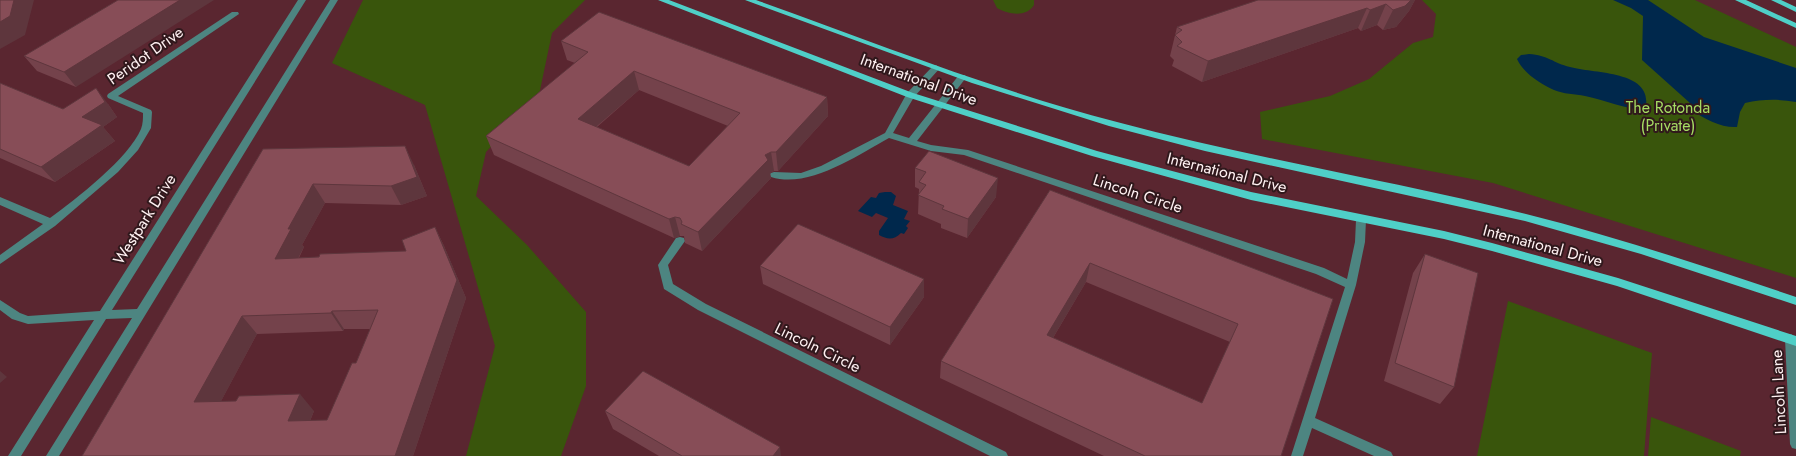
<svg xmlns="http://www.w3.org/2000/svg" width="1796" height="456" viewBox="0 0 1796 456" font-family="Jost,sans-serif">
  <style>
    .green { fill: #39550c }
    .water { fill: #00284c }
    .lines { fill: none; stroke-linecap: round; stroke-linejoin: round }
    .minor { fill: #4d8581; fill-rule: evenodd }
    .major { fill: #4fcfc7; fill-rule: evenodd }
    .wall { fill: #74424b; fill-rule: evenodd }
    .shaded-wall { fill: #5e363d }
    .building { fill: #874d57; stroke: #5e363d; fill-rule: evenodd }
    .labels { text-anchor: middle; stroke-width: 4; stroke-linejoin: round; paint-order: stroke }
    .street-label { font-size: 16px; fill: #fff1f2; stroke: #30181c }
    .park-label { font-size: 16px; fill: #a5dc63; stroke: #30181c }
  </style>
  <rect width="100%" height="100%" fill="#5a2630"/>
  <path class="green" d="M 363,0 L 585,0 L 552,33 L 539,95 L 486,152 L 476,196 L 527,245 L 586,312 L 586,386 L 561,456 L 466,456 L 495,346 L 425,105 L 332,63 Z
    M 993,0 L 1034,0 L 1034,5 C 1026,18 1008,14 997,8 Z
    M 1422,0 L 1695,0 L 1796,47 L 1796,278 L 1493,183 L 1262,139 L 1260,112 L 1330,96 L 1369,79 L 1413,43 L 1433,37 L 1436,14 Z
    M 1508,301 L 1652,353 L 1644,456 L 1477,456 Z
    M 1651,417 L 1741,451 L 1740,456 L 1648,456 Z"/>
  <path class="water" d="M 1613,0 L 1648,0 L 1704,37 L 1796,68 L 1796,102 C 1779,99 1763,99 1745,103 L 1740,112 L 1737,127 C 1721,128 1706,119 1692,111 L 1690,103 L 1642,60 L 1643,16 L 1631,8 Z
    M 1529,54 C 1548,55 1553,63 1570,67 C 1594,74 1656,70 1645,110 C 1625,109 1605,100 1585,96 C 1575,94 1563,94 1554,90 C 1541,84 1523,73 1517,59 L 1521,55 Z
    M 885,192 L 891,192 L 896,196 L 893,205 L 908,211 L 904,219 L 910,221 L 906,226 L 908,228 L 904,234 L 901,233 C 894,240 888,240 879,235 L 879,231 L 888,218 L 876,213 L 872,217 L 858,211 L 871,197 L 876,198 L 879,193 Z"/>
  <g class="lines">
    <path class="minor" d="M 298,0 L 306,0 L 112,310 L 137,309 L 330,0 L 338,0 L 59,456 L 46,456 L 132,318 L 106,319 L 21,456 L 8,456 L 94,320 L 28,324 L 12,319 L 0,310 L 0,300 L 20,313 L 28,316 L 100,311 Z
      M 232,12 L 238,12 L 239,14 L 118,96 L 151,110 L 152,112 L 151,128 L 138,150 L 118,172 L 55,226 L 0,264 L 0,255 L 43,224 L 0,205 L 0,197 L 50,218 C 76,199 129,158 141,129 C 143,124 143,118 143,113 L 108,98 L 107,96 L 108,94 Z
      M 936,65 L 940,68 L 914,97 L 893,133 L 909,138 L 959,75 L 965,75 L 966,77 L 965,79 L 917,141 L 931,145 L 968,150 L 1324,268 L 1347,279 L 1355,242 L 1356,220 L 1357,217 L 1365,217 L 1366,220 L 1365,242 L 1356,285 L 1315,418 L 1391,452 L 1393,456 L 1374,456 L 1312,428 L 1303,456 L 1291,456 L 1345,287 L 1316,274 L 964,155 L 931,151 L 889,138 C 856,156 809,189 771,177 L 769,175 L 771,173 L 774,172 L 801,173 L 821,166 L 885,133 L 907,93 L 933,66 Z
      M 680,237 L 684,238 L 685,241 L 668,265 L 673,284 L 706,304 L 1006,452 L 1008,456 L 990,456 L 698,310 L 664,289 L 658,265 L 676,238 Z
      M 1791,334 L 1796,338 L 1796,449 L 1792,448 L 1790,444 L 1785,339 L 1787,336 Z"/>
    <path class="major" d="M 658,0 L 669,0 L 913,93 L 1097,151 L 1251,192 L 1444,231 L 1492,243 L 1618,278 L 1796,336 L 1796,346 L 1617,286 L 1492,251 L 1444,239 L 1251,200 L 1092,156 L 907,97 Z
      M 745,0 L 756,0 C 876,43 994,90 1117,122 C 1252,158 1390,180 1526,214 C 1617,237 1707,267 1796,297 L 1796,305 L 1641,254 L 1525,221 L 1205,151 L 1109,126 L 972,83 Z
      M 1735,0 L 1746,0 L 1796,23 L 1796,28 Z
      M 1771,0 L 1781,0 L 1796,7 L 1796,12 Z"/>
  </g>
  <path class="wall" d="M 118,0 L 76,87 L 37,71 L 24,56 Z
    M 1415,0 L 1409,11 L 1396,27 L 1383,30 L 1377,25 L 1361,31 L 1358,28 L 1202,82 L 1172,66 L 1174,60 L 1170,56 L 1177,27 Z
    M 561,41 L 827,97 L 828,116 L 778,171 L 774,171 L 770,173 L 771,178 L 702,251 L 685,243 L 684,236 L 680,236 L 674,238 L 494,155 L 486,136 L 575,63 L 567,60 ZM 639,90 L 728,126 L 689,166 L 597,127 Z
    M 0,83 L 63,109 L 108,104 L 117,117 L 103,127 L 115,141 L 55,182 L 0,158 Z
    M 263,149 L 414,165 L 427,196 L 401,205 L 325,203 L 302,245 L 304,247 L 299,258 L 406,251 L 435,227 L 444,246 L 466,298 L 413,456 L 82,456 ZM 344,329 L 370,329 L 356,363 L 327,420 L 310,421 L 314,411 L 221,401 L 257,334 L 343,331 Z
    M 915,168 L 996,197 L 967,238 L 941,228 L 941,224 L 918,214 L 919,189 L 915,187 Z
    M 1050,190 L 1333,299 L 1281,456 L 1104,456 L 940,378 L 941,361 ZM 1086,282 L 1230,342 L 1202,403 L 1053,338 Z
    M 1425,254 L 1454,387 L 1440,404 L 1384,381 L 1413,273 Z
    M 760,266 L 924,279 L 924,297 L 890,345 L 763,284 Z
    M 605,411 L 781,456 L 659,456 L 613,429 Z"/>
  <path class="shaded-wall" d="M 14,0 L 34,0 L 25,35 L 0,49 L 0,22 Z
    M 180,0 L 214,0 L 76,87 L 64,72 Z
    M 1411,0 L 1415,0 L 1409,11 L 1396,27 L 1383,30 L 1393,10 Z
    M 1386,4 L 1377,25 L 1361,31 L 1370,10 Z
    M 1367,8 L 1358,28 L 1202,82 L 1208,61 Z
    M 634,71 L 639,90 L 584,137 L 578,119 Z
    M 96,88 L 108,104 L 117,117 L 103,127 L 115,141 L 55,182 L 41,167 L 82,117 Z
    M 827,97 L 828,116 L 778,171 L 776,152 Z
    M 405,146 L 414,165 L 427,196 L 401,205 L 391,186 Z
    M 771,152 L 774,171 L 770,173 L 771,178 L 702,251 L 698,232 L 765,155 Z
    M 998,178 L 996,197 L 967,238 L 968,219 Z
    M 313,184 L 325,203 L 302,245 L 304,247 L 288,277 L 275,259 L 288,229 Z
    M 675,217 L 680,236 L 674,238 L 669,219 Z
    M 435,227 L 444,246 L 466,298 L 413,456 L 395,456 Z
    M 1090,263 L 1086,282 L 1044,353 L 1047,335 Z
    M 924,279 L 924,297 L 890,345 L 890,327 Z
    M 332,311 L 344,329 L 343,331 L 331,313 Z
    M 242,316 L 257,334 L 211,420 L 194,402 Z
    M 0,371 L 7,377 L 0,383 Z
    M 300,394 L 314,411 L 303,438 L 288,421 Z
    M 780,447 L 781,456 L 773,456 Z"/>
  <path class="building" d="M 0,0 L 14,0 L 10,16 L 0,22 Z
    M 118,0 L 180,0 L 64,72 L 24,56 Z
    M 1258,0 L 1411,0 L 1405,6 L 1393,10 L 1386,4 L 1370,10 L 1367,8 L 1208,61 L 1177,46 L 1182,42 L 1175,35 L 1182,30 L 1177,27 Z
    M 599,12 L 827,97 L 776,152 L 771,152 L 765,155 L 768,160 L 698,232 L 681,224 L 682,222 L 680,218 L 675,217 L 669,219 L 486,136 L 588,52 L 561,41 ZM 634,71 L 740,113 L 689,166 L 578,119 Z
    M 0,83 L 63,109 L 96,88 L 105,102 L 82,117 L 102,125 L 41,167 L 0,149 Z
    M 405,146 L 417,177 L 391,186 L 313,184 L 288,229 L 291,229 L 275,259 L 319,257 L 320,254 L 406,251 L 402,240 L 435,227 L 457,280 L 395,456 L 82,456 L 263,149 ZM 378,310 L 356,363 L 352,363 L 327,420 L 288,421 L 300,394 L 239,396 L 236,401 L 194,402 L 242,316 L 331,313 L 332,311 Z
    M 929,151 L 998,178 L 968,219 L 942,209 L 944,206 L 918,195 L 926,185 L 919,182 L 926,172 L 915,168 Z
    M 1050,190 L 1333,299 L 1281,456 L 1145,456 L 941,361 ZM 1090,263 L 1238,324 L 1202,403 L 1047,335 Z
    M 798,224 L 924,279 L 890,327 L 760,266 Z
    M 1425,254 L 1478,273 L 1454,387 L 1395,363 Z
    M 643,371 L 780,447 L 773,456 L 682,456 L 605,411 Z"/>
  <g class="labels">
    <g class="street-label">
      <text transform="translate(145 55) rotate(-35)" y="6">Peridot Drive</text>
      <text transform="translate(919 79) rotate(20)" y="6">International Drive</text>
      <text transform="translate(1227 172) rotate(14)" y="6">International Drive</text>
      <text transform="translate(1138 193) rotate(18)" y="6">Lincoln Circle</text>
      <text transform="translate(144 219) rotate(-58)" y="6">Westpark Drive</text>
      <text transform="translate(1543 245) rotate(15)" y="6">International Drive</text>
      <text transform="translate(818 347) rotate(26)" y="6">Lincoln Circle</text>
      <text transform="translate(1778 392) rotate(-93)" y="6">Lincoln Lane</text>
    </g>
    <g class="park-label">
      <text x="1668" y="113">The Rotonda<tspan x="1668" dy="18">(Private)</tspan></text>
    </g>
  </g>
</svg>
